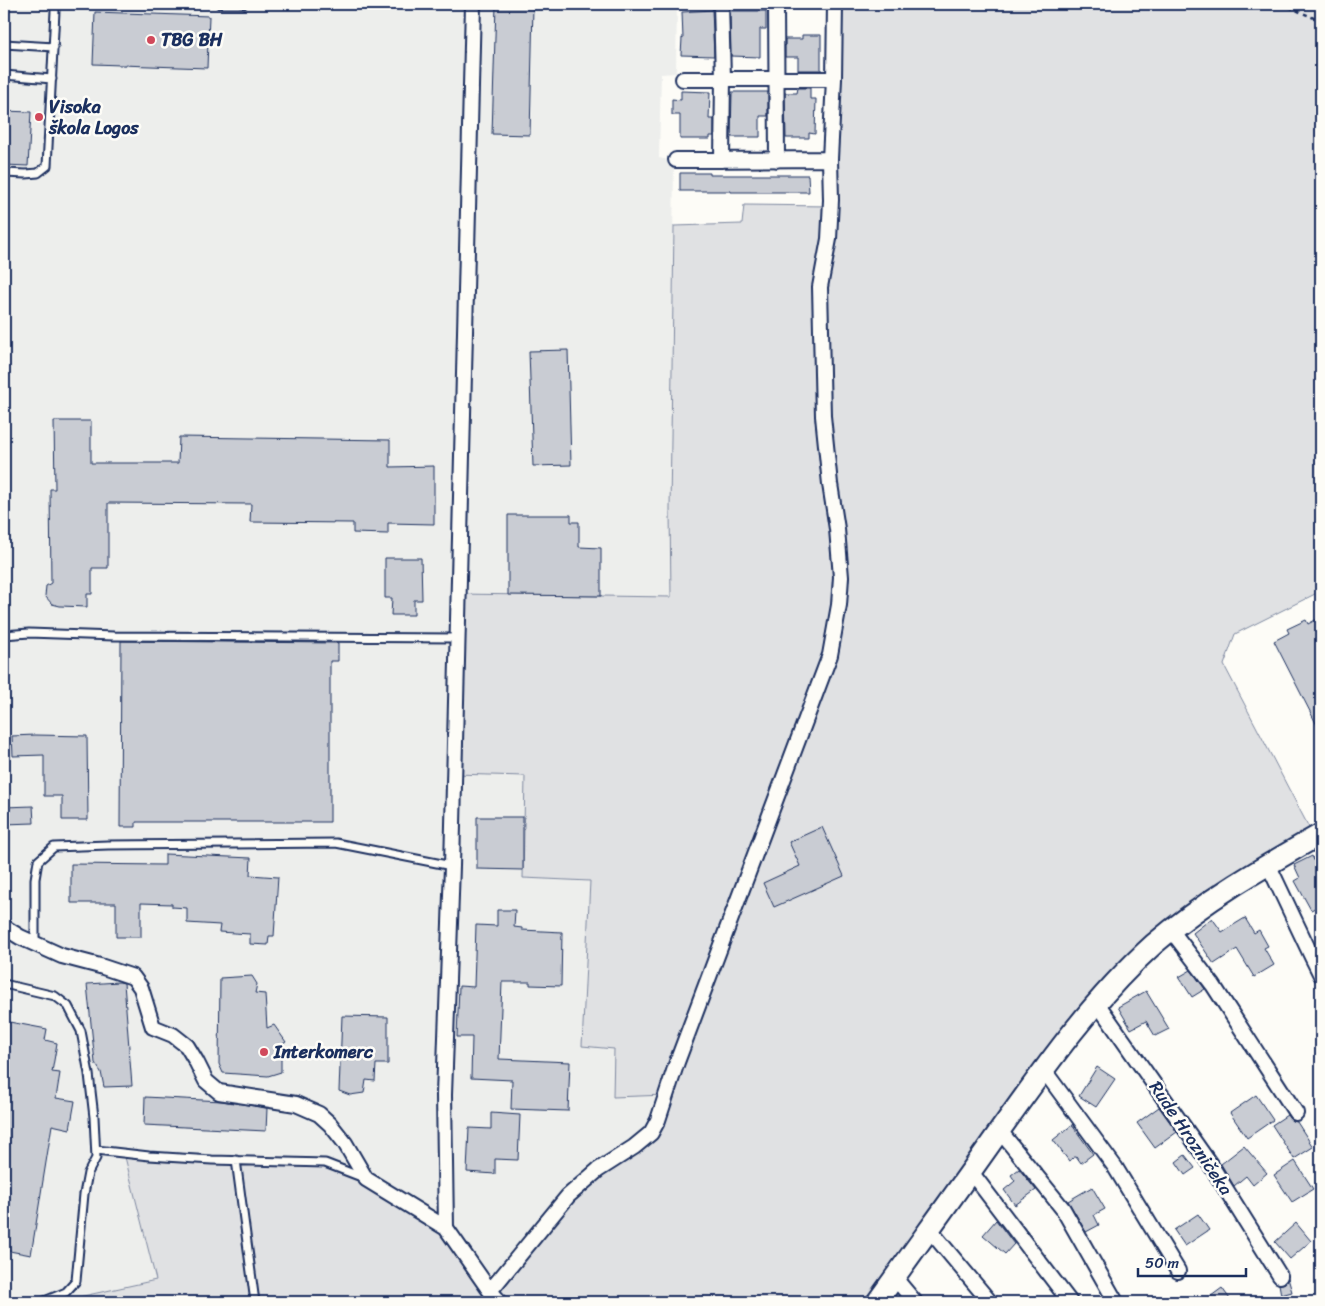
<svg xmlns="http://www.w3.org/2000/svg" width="1325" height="1306" viewBox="0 0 1325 1306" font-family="Sriracha,sans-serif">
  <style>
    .built { fill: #edeeec }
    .green { fill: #e0e1e3; stroke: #7e88a0 }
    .building { fill: #c9ccd3; stroke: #1b2f5e }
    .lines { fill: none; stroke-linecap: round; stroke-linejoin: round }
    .lane-casing { stroke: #1b2f5e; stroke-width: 11 }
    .street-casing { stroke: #1b2f5e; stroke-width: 18 }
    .secondary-casing { stroke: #1b2f5e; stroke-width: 24 }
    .path { stroke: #1b2f5e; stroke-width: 2.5; stroke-dasharray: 4 4; stroke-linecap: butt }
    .lane { stroke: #fdfcf7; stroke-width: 7 }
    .street { stroke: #fdfcf7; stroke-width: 14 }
    .secondary { stroke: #fdfcf7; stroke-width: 20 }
    .poi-dot { fill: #d1495b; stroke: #fdfcf7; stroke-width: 2 }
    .labels { text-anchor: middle; stroke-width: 5; stroke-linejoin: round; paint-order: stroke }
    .poi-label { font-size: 18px; font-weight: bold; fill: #1b2f5e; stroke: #fdfcf7; text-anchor: start }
    .street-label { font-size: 18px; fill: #1b2f5e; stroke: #fdfcf7 }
  </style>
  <rect width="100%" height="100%" fill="#fdfcf7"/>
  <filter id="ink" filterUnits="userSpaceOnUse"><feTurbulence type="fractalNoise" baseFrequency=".02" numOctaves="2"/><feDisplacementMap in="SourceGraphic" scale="10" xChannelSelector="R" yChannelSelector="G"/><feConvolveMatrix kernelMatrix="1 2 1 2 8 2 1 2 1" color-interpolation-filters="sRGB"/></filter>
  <g filter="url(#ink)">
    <path class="built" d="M 4,4 L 677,4 L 676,73 L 661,74 L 659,158 L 674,161 L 670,509 L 671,597 L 458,594 L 454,774 L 525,776 L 523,878 L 590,881 L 582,1045 L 614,1049 L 666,1095 L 658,1120 L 490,1291 L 124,1154 L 156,1280 L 56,1302 L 4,1302 Z"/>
    <path class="green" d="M 835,4 L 1321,4 L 1321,591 L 1235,634 L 1224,665 L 1314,837 L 1152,944 L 874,1302 L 56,1302 L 156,1280 L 124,1153 L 325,1163 L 366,1179 L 446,1228 L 490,1291 L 568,1196 L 651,1133 L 666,1095 L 613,1097 L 614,1049 L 582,1046 L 590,881 L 523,878 L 525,776 L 454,774 L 458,594 L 671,597 L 670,509 L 674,226 L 742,224 L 744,205 L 831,206 Z"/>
    <path class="building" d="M 496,5 L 533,6 L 530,135 L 492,134 Z
      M 712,10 L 714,56 L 681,55 L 682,38 L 683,39 L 682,12 Z
      M 730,11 L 766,11 L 766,29 L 760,29 L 760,57 L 731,56 Z
      M 95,12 L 209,16 L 207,68 L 93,64 Z
      M 802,35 L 821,35 L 821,70 L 798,70 L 798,57 L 785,57 L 785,39 L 802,39 Z
      M 798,88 L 810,88 L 810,99 L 816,99 L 815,134 L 809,133 L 809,138 L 786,138 L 785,93 L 797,93 Z
      M 681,91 L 710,92 L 709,119 L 714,119 L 714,136 L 710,136 L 710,139 L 680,139 L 680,115 L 672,115 L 672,99 L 681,100 Z
      M 732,92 L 768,92 L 768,116 L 760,116 L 760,137 L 731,137 Z
      M 4,111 L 31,112 L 28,166 L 4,165 Z
      M 680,173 L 710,173 L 710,175 L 808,175 L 809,192 L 731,192 L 731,191 L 680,191 Z
      M 568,350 L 571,465 L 533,466 L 529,351 Z
      M 54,421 L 91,421 L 91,463 L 178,463 L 179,437 L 390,440 L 390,467 L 434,466 L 434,524 L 388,523 L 388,534 L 353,533 L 353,523 L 250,522 L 251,504 L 108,503 L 108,568 L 92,568 L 92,594 L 87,594 L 87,607 L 60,606 L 52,604 L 45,596 L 46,586 L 51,583 L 50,489 L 55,489 Z
      M 508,515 L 571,515 L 571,522 L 579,522 L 579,547 L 601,548 L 601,596 L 508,595 Z
      M 385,558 L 421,558 L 422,600 L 414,600 L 414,615 L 391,615 L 392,598 L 385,598 Z
      M 1321,617 L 1321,733 L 1274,641 L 1289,633 L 1287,629 L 1306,620 L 1308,624 Z
      M 121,641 L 338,643 L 338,661 L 330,661 L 330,822 L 136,822 L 136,827 L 120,827 Z
      M 35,735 L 87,736 L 88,820 L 62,820 L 62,796 L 44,796 L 44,755 L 13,756 L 12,736 Z
      M 33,806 L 34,823 L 4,824 L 4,807 Z
      M 477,817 L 523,817 L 523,870 L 477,869 Z
      M 822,827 L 844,876 L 774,907 L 763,883 L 800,866 L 789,842 Z
      M 165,854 L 251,858 L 250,875 L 278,877 L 274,936 L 269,936 L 268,945 L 250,944 L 250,934 L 219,932 L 220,925 L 187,923 L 187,908 L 172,907 L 172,904 L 141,903 L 141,937 L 116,937 L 116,903 L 71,903 L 71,864 L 165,865 Z
      M 1312,856 L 1321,875 L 1321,905 L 1311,910 L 1295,881 L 1300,878 L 1294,865 Z
      M 497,910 L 515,910 L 514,927 L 522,928 L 522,930 L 562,932 L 561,986 L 530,985 L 530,982 L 502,982 L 499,1059 L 570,1062 L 568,1111 L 511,1109 L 512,1080 L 471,1078 L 472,1037 L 457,1037 L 459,986 L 474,987 L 476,925 L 497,926 Z
      M 1212,918 L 1222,932 L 1245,918 L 1254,933 L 1259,930 L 1268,946 L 1264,948 L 1274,965 L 1254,977 L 1237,949 L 1214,964 L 1193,933 Z
      M 1191,970 L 1205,989 L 1192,997 L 1179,977 Z
      M 252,976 L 257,984 L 255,993 L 265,994 L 267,1028 L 274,1025 L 286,1042 L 281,1045 L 281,1072 L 268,1076 L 223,1073 L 219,1064 L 220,978 Z
      M 119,982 L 124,983 L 132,1086 L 104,1087 L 101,1072 L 95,1063 L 87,984 Z
      M 1146,991 L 1169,1029 L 1155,1036 L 1146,1021 L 1131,1029 L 1118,1007 Z
      M 342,1016 L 388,1017 L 388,1064 L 376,1064 L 375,1081 L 366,1080 L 364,1093 L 350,1095 L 339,1091 Z
      M 4,1021 L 47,1029 L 45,1040 L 57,1043 L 52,1072 L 60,1073 L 56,1098 L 75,1101 L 70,1129 L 52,1125 L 31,1255 L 4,1250 Z
      M 1097,1067 L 1115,1079 L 1096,1107 L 1079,1096 Z
      M 1256,1095 L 1273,1120 L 1247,1138 L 1230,1113 Z
      M 145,1097 L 222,1101 L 267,1108 L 266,1131 L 144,1125 Z
      M 1159,1107 L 1177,1132 L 1155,1148 L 1137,1123 Z
      M 491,1113 L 520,1115 L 518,1160 L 495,1159 L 495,1174 L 467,1172 L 469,1128 L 491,1129 Z
      M 1287,1115 L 1292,1121 L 1297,1122 L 1313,1147 L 1294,1159 L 1272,1125 Z
      M 1072,1125 L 1093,1154 L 1081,1163 L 1076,1156 L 1069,1161 L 1053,1140 Z
      M 1244,1146 L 1267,1173 L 1253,1185 L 1246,1176 L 1234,1186 L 1221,1164 Z
      M 1185,1155 L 1195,1168 L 1185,1175 L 1176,1162 Z
      M 1295,1161 L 1313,1189 L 1292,1202 L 1274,1175 Z
      M 1019,1169 L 1036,1190 L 1015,1205 L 1004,1190 L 1015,1181 L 1011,1175 Z
      M 1092,1187 L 1105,1209 L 1094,1215 L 1099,1225 L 1086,1232 L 1068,1201 Z
      M 1198,1214 L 1209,1230 L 1185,1246 L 1174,1230 Z
      M 996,1220 L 1014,1244 L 1005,1254 L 983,1235 Z
      M 1296,1223 L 1311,1241 L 1290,1259 L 1275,1242 Z
      M 1288,1278 L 1292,1292 L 1281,1295 L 1279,1284 L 1285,1283 Z
      M 1222,1288 L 1232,1302 L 1203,1302 Z"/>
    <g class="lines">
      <g class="lane-casing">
        <path id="lane" d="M 220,4 L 243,4
          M 4,44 L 54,47
          M 4,75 L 52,79
          M 4,173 L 26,174 L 38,173 L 47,166 L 55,11 L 54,4
          M 4,635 L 29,633 L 114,636 L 457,638
          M 35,944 L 35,879 L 38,861 L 54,847 L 108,845 L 336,843 L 452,866
          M 4,984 L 55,996 L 68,1006 L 81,1031 L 89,1074 L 94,1117 L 96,1158 L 88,1173 L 84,1194 L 76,1281 L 66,1292 L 42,1302
          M 96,1150 L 149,1156 L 212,1160 L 325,1163 L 364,1178
          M 236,1160 L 255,1302"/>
      </g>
      <g class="street-casing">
        <path id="street" d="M 721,4 L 723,78 L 722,160
          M 776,4 L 777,160
          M 683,79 L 834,79
          M 676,160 L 830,159
          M 1268,864 L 1312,957 L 1321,975
          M 4,927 L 20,937 L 62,956 L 100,966 L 133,977 L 141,988 L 153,1027 L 173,1035 L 187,1046 L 196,1061 L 206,1081 L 219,1092 L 296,1104 L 319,1114 L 330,1124 L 345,1143 L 366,1179 L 446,1228 L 490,1291 L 500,1302
          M 1171,930 L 1213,985 L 1296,1113
          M 1097,1003 L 1212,1167 L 1280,1276
          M 1043,1069 L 1115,1167 L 1178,1271
          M 1000,1131 L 1063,1209 L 1116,1302
          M 971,1172 L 1070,1302
          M 446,1228 L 444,1095 L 452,866 L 473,4
          M 929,1229 L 990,1302
          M 894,1277 L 915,1302
          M 490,1291 L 568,1196 L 598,1170 L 634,1147 L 651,1133 L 658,1120 L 677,1062 L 830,655 L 839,605 L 841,577 L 837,529 L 830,484 L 823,416 L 820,287 L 829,239 L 831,200 L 830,159 L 834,79 L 835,4"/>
      </g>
      <g class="secondary-casing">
        <path id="secondary" d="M 877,1302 C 917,1246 958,1190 998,1133 C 1045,1067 1093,999 1154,944 C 1205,900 1263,867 1321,834"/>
      </g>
      <path class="path" d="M 1282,4 L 1321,21"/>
      <use href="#lane" class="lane"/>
      <use href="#street" class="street"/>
      <use href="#secondary" class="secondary"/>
    </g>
  </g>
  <g class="poi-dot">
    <circle cx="151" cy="40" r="5"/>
    <circle cx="39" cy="117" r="5"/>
    <circle cx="264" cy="1052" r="5"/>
  </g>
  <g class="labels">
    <g class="poi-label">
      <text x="161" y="46">TBG BH</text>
      <text x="49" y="113">Visoka<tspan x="49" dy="21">škola Logos</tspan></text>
      <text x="274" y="1058">Interkomerc</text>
    </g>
    <g class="street-label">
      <text transform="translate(1191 1138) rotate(56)" y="6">Rude Hrozničeka</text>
    </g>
  </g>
  <rect width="1325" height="1306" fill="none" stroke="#fdfcf7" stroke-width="20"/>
  <rect x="10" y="10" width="1305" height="1286" fill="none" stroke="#1b2f5e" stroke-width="2" filter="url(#ink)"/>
  <path d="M1138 1268v8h108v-8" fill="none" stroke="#1b2f5e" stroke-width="2.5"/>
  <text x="1145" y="1268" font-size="15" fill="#1b2f5e" stroke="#fdfcf7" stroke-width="4" paint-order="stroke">50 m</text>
</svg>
